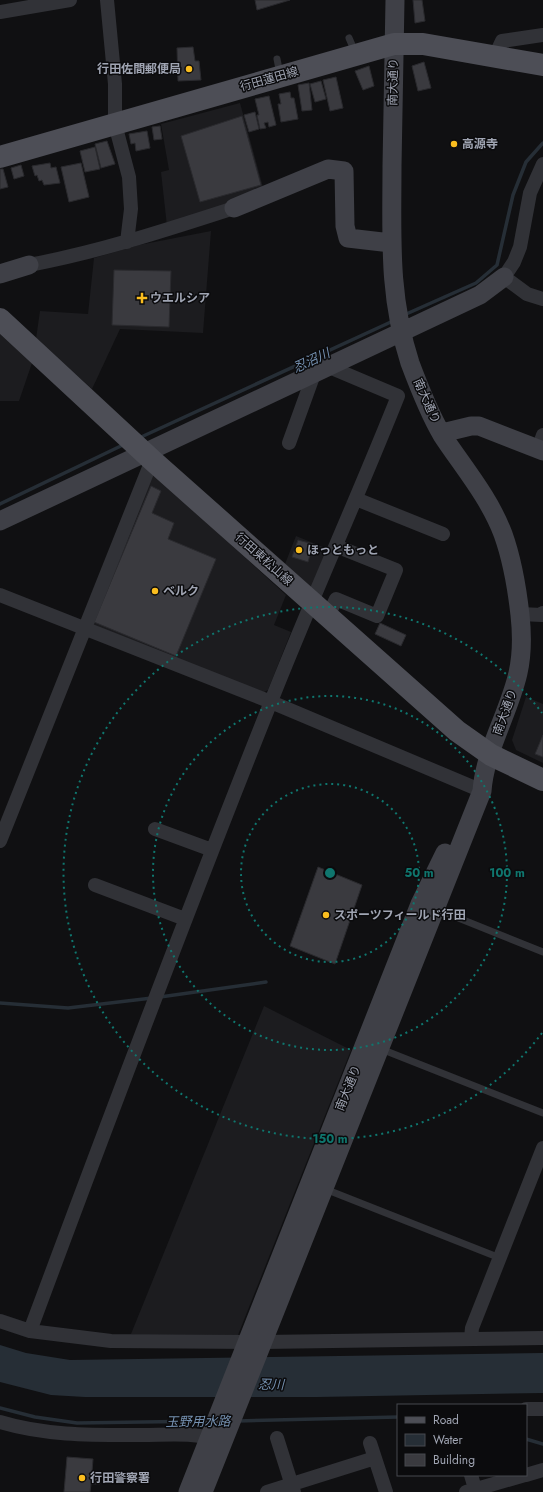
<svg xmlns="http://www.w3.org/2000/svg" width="543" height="1492" viewBox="0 0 543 1492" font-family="Jost,'Noto Sans JP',sans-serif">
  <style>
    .built { fill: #1c1c1f }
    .water { fill: #262e36 }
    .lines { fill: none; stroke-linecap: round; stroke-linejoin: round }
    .stream { stroke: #262e36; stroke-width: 3.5 }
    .building { fill: #3a3a3f; stroke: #2a2a2e }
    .lane { stroke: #313237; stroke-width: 7 }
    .street { stroke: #313237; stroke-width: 14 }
    .secondary { stroke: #3f4047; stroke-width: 19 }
    .primary { stroke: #4d4e56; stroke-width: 22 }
    .ring { fill: none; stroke: #0f766e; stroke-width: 2; stroke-dasharray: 2 4 }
    .poi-dot { fill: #fabd1f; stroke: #0b0b0d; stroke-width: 1.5 }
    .labels { text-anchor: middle; stroke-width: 3; stroke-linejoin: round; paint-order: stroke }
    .poi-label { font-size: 12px; font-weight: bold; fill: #a0a5b3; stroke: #0b0b0d; text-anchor: start }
    .street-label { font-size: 12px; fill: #a0a5b3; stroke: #0b0b0d }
    .water-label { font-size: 13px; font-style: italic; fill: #7591b1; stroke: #0b0b0d }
    .centre { fill: #0f766e; stroke: #0b0b0d; stroke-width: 2 }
    .ring-label { font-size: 12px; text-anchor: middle; font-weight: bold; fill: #0f766e; stroke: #0b0b0d; stroke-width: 3; stroke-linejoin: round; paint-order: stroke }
  </style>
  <rect width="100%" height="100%" fill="#101012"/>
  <path class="built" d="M 240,103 L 264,191 L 167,226 L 161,172 L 169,170 L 161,124 Z
    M 211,231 L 203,333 L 120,329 L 92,389 L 36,339 L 40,311 L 88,314 L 94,258 L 139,245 Z
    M 0,334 L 32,363 L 19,401 L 0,401 Z
    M 153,473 L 286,595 L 274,625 L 291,632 L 268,690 L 262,693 L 92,626 Z
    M 296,536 L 328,549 L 311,589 L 285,564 Z
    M 526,697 L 543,704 L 543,763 L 516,750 L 512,740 Z
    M 264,1006 L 351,1050 L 238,1335 L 131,1334 Z"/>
  <path class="water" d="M 0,1345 L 26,1353 L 70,1360 L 543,1353 L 543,1393 L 317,1397 L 85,1397 L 51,1395 L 0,1382 Z"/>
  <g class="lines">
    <path class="stream" d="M 404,315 L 476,283 L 497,265 L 513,195 L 526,162 L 543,143
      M 139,438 L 393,321
      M 0,504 L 125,444
      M 160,997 L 266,982
      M 0,1003 L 68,1008 L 152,998
      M 0,1408 L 35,1417 L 77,1423 L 209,1421
      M 237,1421 L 398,1417
      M 526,1439 L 543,1444"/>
  </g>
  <path class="building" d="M 255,0 L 290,0 L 257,10 Z
    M 413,0 L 422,0 L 425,21 L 415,23 Z
    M 193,47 L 195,61 L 199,61 L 201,80 L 178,81 L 177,48 Z
    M 424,62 L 431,88 L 418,91 L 412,66 Z
    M 369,66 L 374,86 L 363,90 L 355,71 Z
    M 336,77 L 343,108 L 330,111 L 323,80 Z
    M 321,81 L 326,99 L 315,102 L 310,84 Z
    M 309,83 L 312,110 L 302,111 L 298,85 Z
    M 290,92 L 291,98 L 294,98 L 298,119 L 281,122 L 278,104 L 281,104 L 279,94 Z
    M 269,96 L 276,125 L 269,127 L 268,122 L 264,123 L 266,128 L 260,129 L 257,115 L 259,115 L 255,99 Z
    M 255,112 L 259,129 L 249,132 L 244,115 Z
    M 242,116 L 261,185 L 200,202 L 181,136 Z
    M 160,126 L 162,139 L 154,140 L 152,127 Z
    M 147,131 L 150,148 L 136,151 L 135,143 L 131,144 L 129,134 Z
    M 107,141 L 115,164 L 101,168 L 95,144 Z
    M 95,147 L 100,169 L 85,172 L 80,151 Z
    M 50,163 L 51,168 L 56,167 L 60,183 L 44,185 L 42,180 L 39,181 L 37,175 L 35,176 L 32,166 Z
    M 81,163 L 89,197 L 69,202 L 61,167 Z
    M 21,165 L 24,176 L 14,179 L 11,168 Z
    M 0,169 L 3,169 L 8,187 L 0,189 Z
    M 114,270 L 171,271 L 169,327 L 112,325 Z
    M 151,486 L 161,491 L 152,513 L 174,523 L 168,539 L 216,559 L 176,656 L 94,622 Z
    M 298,540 L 313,544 L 308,562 L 292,557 Z
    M 380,623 L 406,635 L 401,646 L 375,634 Z
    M 543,735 L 543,757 L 535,754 Z
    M 318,867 L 362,885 L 335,964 L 290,946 Z
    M 67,1457 L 93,1459 L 92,1472 L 101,1473 L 100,1484 L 91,1484 L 90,1492 L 64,1492 Z"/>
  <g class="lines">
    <path class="lane" d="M 349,38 L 355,52
      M 277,59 L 280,74
      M 436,909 L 543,952
      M 381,1049 L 543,1113
      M 325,1189 L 500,1258"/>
    <path class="street" d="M 107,0 L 115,84 L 115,124 L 129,177 L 131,209 L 127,242
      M 0,12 L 70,0
      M 495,56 L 502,41 L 543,35
      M 543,164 L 530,193 L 520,247 L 514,262 L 504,277 L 527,294 L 543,299
      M 29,265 C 99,252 166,230 234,208
      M 289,443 L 315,371
      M 538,449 L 543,435
      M 356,499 L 443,534
      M 0,595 L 271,702 L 475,788
      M 520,614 L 542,615 L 543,613
      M 328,616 L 336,599 L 377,616 L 396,570 L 336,546
      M 155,829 L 212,850
      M 0,841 L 152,460
      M 95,885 L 185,919
      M 0,1321 L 30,1331 L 111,1341 L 263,1342 L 543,1338
      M 30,1331 C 108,1121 187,912 270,704 C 311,600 357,499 398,396 L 327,366
      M 471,1338 L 472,1328 L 543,1148
      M 526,1409 L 543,1409
      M 0,1422 C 46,1436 94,1435 142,1435 C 167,1435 193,1432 218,1440
      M 277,1438 L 294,1492
      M 370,1443 L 386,1492
      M 471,1475 L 476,1492
      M 526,1475 L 543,1470
      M 267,1492 L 375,1458
      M 466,1492 L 525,1475"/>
    <path class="secondary" d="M 234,208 L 328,169 L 344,171 L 345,226 L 348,238 L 391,243
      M 0,274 L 29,265
      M 442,433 L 471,426 L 479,426 L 543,451
      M 0,521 L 480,295 L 504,277
      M 188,1492 L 420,904 L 445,853
      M 203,1492 L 482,791 C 485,750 509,713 518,673 C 522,655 522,633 520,615 C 517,588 512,559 503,534 C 489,497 463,467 442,435 C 429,413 419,387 410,363 C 388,295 392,236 392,166 C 393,111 394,55 395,0"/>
    <path class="primary" d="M 0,157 L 394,44 L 423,44 L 543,65
      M 0,319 L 152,460 L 457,731 L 491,755 L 543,780"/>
  </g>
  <g class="ring">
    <circle cx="330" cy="873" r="89"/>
    <circle cx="330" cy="873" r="177"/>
    <path d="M542 1033A266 266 0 1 1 542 713"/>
  </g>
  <g class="poi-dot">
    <circle cx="189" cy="69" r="4"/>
    <circle cx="454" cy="144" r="4"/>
    <path d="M140 292h4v4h4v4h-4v4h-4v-4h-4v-4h4z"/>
    <circle cx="299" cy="550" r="4"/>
    <circle cx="155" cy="591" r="4"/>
    <circle cx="326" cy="915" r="4"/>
    <circle cx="82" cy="1478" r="4"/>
  </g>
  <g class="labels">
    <g class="poi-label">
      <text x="181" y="73" text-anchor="end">行田佐間郵便局</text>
      <text x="462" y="148">高源寺</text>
      <text x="150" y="302">ウエルシア</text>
      <text x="307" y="554">ほっともっと</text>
      <text x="163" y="595">ベルク</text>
      <text x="334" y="919">スポーツフィールド行田</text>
      <text x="90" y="1482">行田警察署</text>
    </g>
    <g class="street-label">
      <text transform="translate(269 79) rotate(-16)" y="4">行田蓮田線</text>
      <text transform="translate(393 82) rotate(-89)" y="4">南大通り</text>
      <text transform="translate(427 401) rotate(66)" y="4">南大通り</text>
      <text transform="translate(264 559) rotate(42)" y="4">行田東松山線</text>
      <text transform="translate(505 712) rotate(-70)" y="4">南大通り</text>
      <text transform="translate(348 1088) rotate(-68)" y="4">南大通り</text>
    </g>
    <g class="water-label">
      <text transform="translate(311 360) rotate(-25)" y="5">忍沼川</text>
      <text transform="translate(271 1384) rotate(1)" y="5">忍川</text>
      <text transform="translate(198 1421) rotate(-1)" y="5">玉野用水路</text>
    </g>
  </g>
  <circle cx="330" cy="873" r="6" class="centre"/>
  <g class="ring-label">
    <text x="419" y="877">50 m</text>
    <text x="507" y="877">100 m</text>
    <text x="330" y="1143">150 m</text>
  </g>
  <rect x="397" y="1404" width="130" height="72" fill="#0b0b0d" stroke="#47494f"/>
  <rect x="405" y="1417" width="20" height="6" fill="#4d4e56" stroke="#47494f"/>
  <text x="433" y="1424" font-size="12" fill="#a0a5b3">Road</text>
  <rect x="405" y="1434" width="20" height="12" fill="#262e36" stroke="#47494f"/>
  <text x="433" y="1444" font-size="12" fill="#a0a5b3">Water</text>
  <rect x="405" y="1454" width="20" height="12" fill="#3a3a3f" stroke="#47494f"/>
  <text x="433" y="1464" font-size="12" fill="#a0a5b3">Building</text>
</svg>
